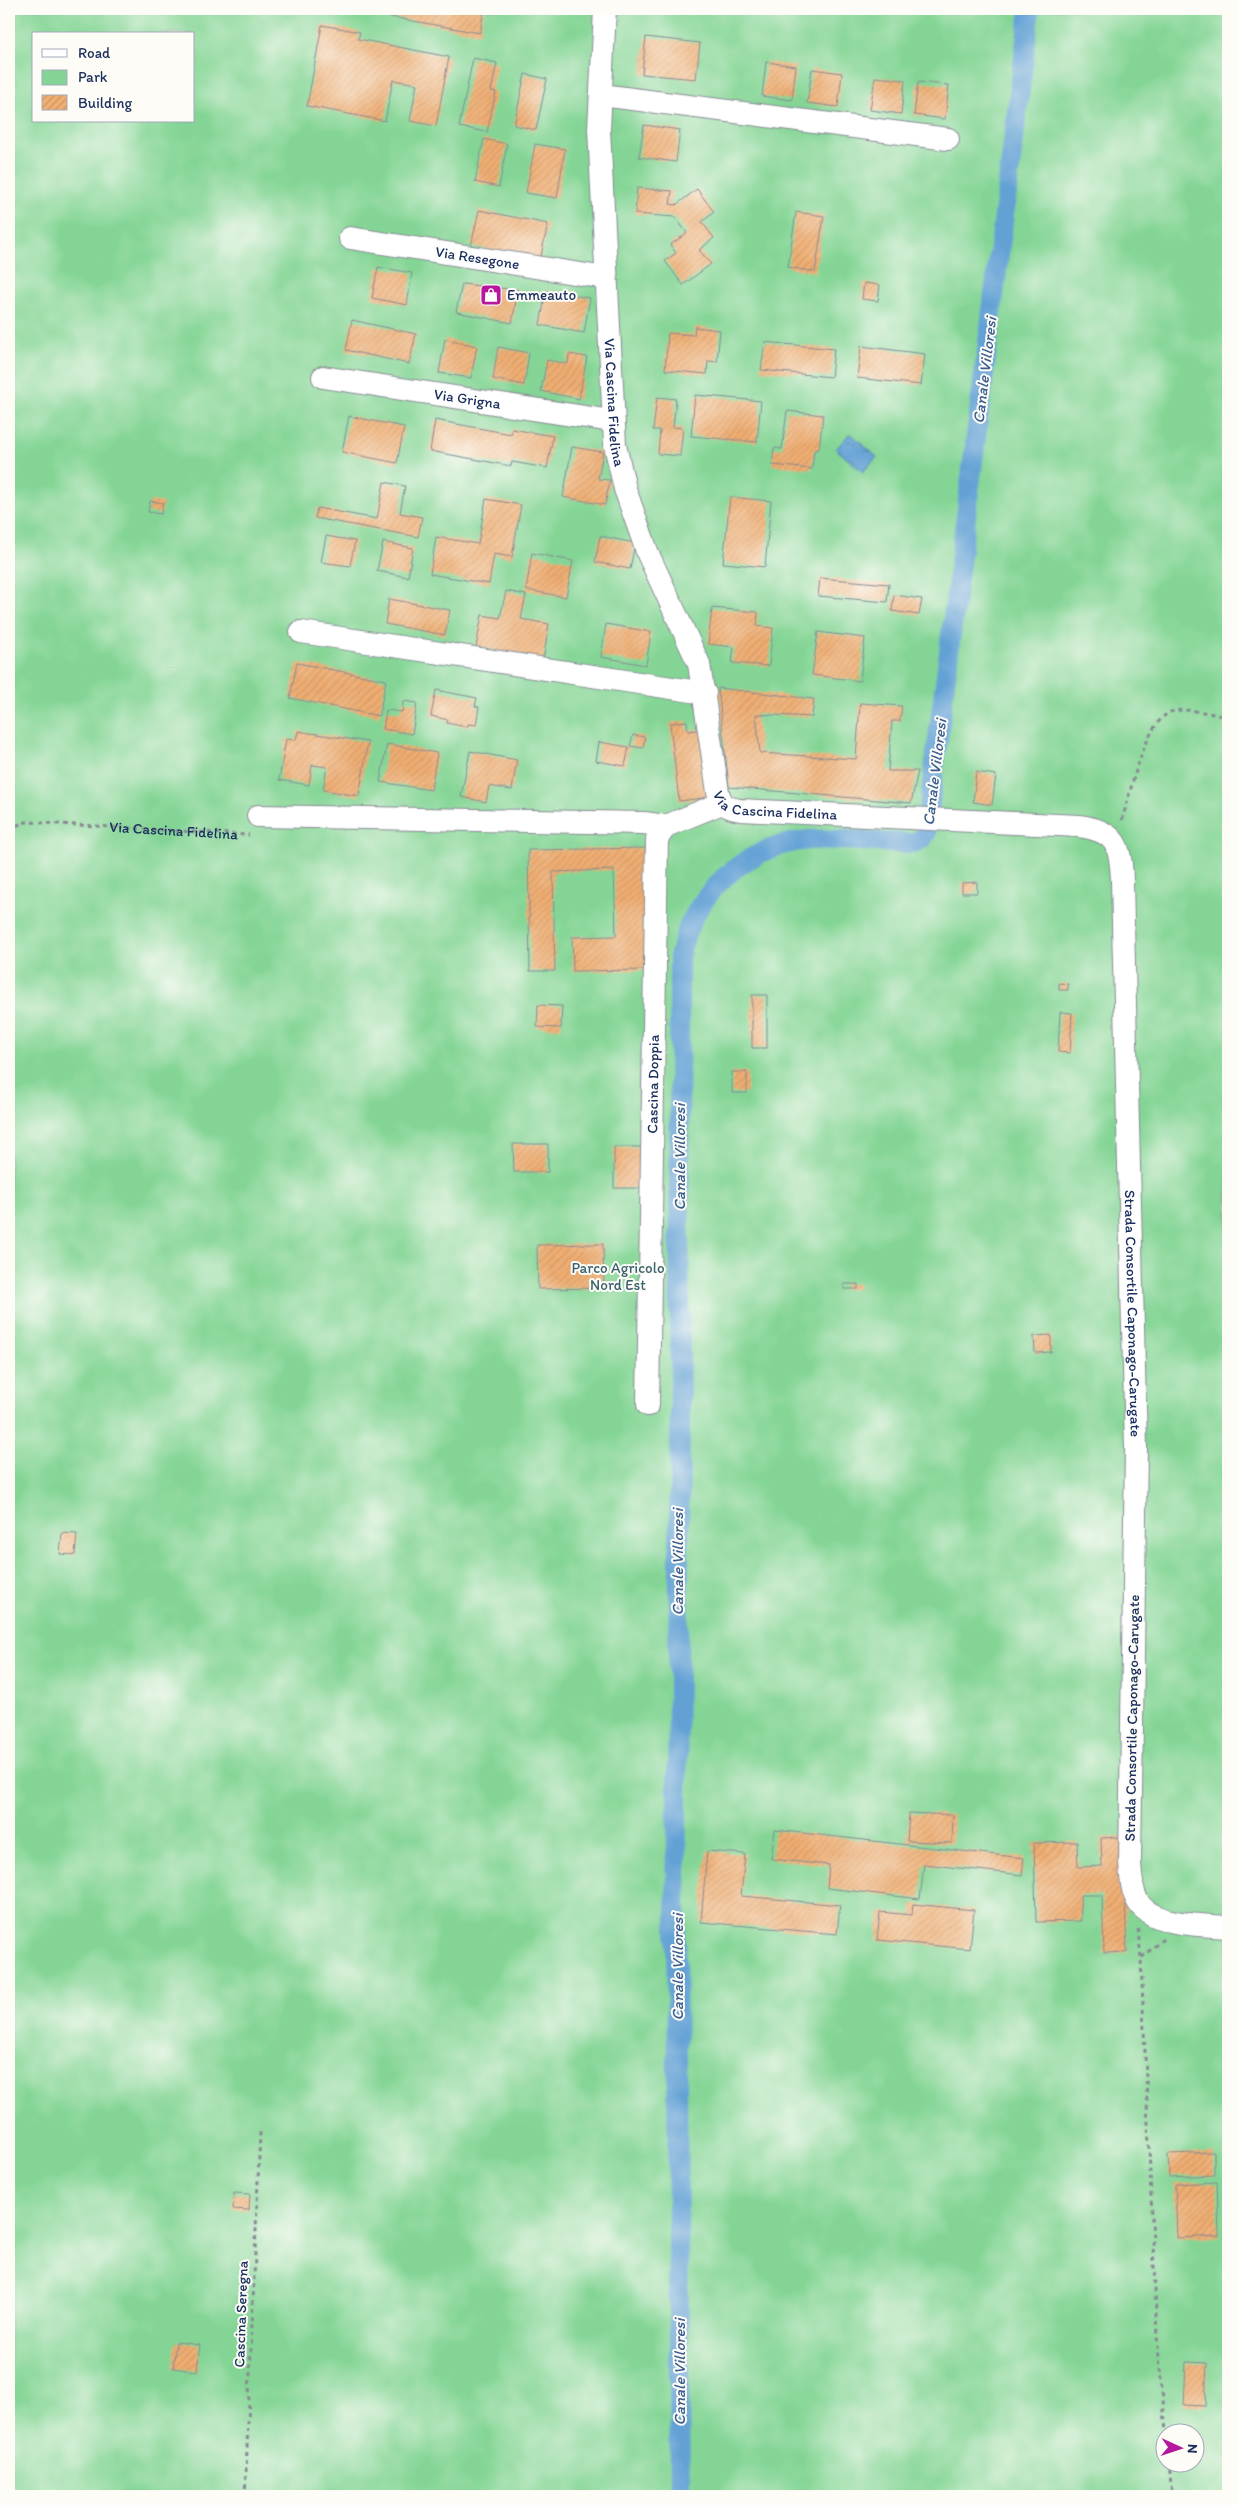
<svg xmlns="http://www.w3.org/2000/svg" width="1237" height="2505" viewBox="0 0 1237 2505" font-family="Itim,sans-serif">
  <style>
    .green { fill: #84d595; stroke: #50827a; fill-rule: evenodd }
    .water { fill: url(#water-ripples); stroke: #40689a }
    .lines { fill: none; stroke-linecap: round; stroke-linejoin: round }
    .canal { stroke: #64a1d5; stroke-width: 20 }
    .building { fill: url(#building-hatch) }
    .street-casing { stroke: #868a93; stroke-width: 24 }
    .path { stroke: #868a93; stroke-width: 3; stroke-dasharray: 4 4; stroke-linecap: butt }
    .street { stroke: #fff; stroke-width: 22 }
    .labels { text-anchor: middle; stroke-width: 4; stroke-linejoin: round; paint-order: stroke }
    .street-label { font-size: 15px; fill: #1b2f5e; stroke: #fdfcf7 }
    .poi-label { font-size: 15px; fill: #1b2f5e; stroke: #fdfcf7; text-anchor: start }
    .park-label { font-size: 15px; fill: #3a616e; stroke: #fdfcf7 }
    .water-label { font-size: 16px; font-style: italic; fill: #385d8e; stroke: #fdfcf7 }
  </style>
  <defs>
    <pattern id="water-ripples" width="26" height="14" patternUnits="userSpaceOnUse" patternTransform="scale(1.25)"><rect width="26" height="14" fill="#64a1d5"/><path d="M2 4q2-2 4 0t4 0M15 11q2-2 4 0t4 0" fill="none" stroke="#5284b0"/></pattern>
    <pattern id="building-hatch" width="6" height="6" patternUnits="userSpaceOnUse" patternTransform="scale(1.25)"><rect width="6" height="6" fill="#f0ae72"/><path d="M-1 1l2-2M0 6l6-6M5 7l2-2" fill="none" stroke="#cd9665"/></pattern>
  </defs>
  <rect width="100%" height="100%" fill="#fdfcf7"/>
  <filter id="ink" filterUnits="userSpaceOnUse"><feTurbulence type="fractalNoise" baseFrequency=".02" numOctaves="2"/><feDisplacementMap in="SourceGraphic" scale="10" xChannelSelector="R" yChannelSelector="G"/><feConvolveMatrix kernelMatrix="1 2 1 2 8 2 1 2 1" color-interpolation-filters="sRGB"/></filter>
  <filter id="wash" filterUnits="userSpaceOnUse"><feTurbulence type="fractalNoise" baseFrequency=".0096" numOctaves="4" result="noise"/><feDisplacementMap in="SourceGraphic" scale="20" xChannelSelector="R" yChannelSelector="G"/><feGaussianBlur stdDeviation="1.12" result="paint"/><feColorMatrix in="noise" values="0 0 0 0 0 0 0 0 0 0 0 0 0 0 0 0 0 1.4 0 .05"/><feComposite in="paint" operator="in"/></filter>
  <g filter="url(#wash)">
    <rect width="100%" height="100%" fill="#f2e4c8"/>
    <path class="green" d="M 9,9 L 1228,9 L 1228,2496 L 9,2496 ZM 34,34 L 194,34 L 194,121 L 34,121 ZM 1164,2432 L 1194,2432 L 1194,2462 L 1164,2462 Z"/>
    <path class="water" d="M 850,433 L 877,457 L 863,472 L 836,449 Z"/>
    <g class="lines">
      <path class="canal" d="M 680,2496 L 676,1933 L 680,1431 L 679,958 C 692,894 744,846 809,840 C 843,837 879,844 913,843 L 922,839 L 926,833 L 1030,9"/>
    </g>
    <g id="blocks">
      <path class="building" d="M 375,9 L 484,9 L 480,33 L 374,14 Z
        M 322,25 L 360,32 L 358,39 L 449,57 L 436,126 L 410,121 L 417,84 L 393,80 L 385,121 L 307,106 Z
        M 646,37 L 700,43 L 696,79 L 642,74 Z
        M 473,58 L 497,63 L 491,91 L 496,92 L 487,132 L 459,127 Z
        M 766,62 L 796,66 L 792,100 L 762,96 Z
        M 812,69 L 842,73 L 838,107 L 807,103 Z
        M 525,74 L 547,79 L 536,130 L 514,125 Z
        M 875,77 L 905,80 L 901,114 L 870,110 Z
        M 918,82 L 949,85 L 945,119 L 914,115 Z
        M 644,125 L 680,130 L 676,162 L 639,157 Z
        M 484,139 L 507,144 L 499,187 L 475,182 Z
        M 535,144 L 565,149 L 557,198 L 526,193 Z
        M 637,188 L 672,191 L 670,204 L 676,205 L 697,189 L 714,212 L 702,222 L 714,238 L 699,250 L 711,264 L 683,285 L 665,261 L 676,253 L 670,245 L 687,233 L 675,217 L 635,214 Z
        M 479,210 L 548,224 L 540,260 L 471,246 Z
        M 796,212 L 824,216 L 815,272 L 788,267 Z
        M 378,267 L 412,273 L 407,305 L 372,298 Z
        M 864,283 L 880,285 L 878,301 L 862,299 Z
        M 462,284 L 518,290 L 512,323 L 456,312 Z
        M 546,291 L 590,298 L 584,333 L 540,325 Z
        M 352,320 L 416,334 L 409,364 L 346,350 Z
        M 695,327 L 720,330 L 717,362 L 708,361 L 707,374 L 665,370 L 668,333 L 694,335 Z
        M 445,339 L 477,346 L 471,378 L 439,373 Z
        M 765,342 L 834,349 L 831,377 L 761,370 Z
        M 861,346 L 925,354 L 921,385 L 857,378 Z
        M 498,347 L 529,353 L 524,385 L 493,379 Z
        M 569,354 L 587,357 L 579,399 L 541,391 L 547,360 L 568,364 Z
        M 695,395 L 761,401 L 757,442 L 691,436 Z
        M 657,397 L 676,399 L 673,427 L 683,428 L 680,456 L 658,454 L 660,430 L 653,430 Z
        M 787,411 L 823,415 L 819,449 L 814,450 L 812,469 L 772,465 L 774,448 L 782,449 Z
        M 349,416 L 404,427 L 397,463 L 342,452 Z
        M 435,420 L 511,434 L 512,429 L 553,436 L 547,468 L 512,462 L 511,466 L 430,451 Z
        M 572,447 L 603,452 L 598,479 L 610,480 L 605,505 L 563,497 Z
        M 384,482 L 405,486 L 400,513 L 422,517 L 418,537 L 315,518 L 317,508 L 377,519 Z
        M 730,497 L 771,501 L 765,567 L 723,563 Z
        M 486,499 L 521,505 L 512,557 L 494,554 L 489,584 L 430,574 L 436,537 L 478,544 Z
        M 150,501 L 163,503 L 161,514 L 148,512 Z
        M 326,536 L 355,541 L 350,566 L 321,562 Z
        M 600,536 L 635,543 L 630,569 L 595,562 Z
        M 383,542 L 413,548 L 408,577 L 377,571 Z
        M 532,553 L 573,561 L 566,597 L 526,590 Z
        M 820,578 L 889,584 L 887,602 L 818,596 Z
        M 506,591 L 526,595 L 521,619 L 549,624 L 543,660 L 476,647 L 482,615 L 500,618 Z
        M 894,595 L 922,599 L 919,615 L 892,611 Z
        M 389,599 L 450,610 L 445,635 L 385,624 Z
        M 712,608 L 758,612 L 757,626 L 773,628 L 769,666 L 732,663 L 734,647 L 708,644 Z
        M 606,624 L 651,632 L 646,665 L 601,657 Z
        M 818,632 L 865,638 L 860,681 L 812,675 Z
        M 297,663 L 386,680 L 379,716 L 290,698 Z
        M 718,688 L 814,699 L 812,717 L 756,714 L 760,753 L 856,759 L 860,703 L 902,706 L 900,721 L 892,721 L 888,771 L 918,771 L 911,803 L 729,787 Z
        M 436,690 L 477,698 L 475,706 L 479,707 L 476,725 L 468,724 L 467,727 L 447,723 L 448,720 L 431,716 Z
        M 403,701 L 417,703 L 412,734 L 383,729 L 386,710 L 402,712 Z
        M 687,721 L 688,731 L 704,729 L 712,797 L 679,801 L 670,723 Z
        M 298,731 L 368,742 L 359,796 L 323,790 L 327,767 L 312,765 L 309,785 L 279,780 L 286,739 L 296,740 Z
        M 633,735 L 645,737 L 643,748 L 630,746 Z
        M 599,742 L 629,747 L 625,766 L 596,761 Z
        M 387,744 L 437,753 L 431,790 L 380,782 Z
        M 470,751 L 517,760 L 512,790 L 489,786 L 486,802 L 461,797 Z
        M 976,772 L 996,775 L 992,805 L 973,802 Z
        M 647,848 L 650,970 L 573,971 L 572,937 L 616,936 L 614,870 L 553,872 L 555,971 L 530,971 L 528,850 Z
        M 977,882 L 977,893 L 962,893 L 962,883 Z
        M 1059,983 L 1068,984 L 1068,990 L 1059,990 Z
        M 752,995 L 767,995 L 767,1048 L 752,1048 Z
        M 538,1005 L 562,1006 L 561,1028 L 537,1027 Z
        M 1060,1012 L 1072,1013 L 1070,1053 L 1058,1052 Z
        M 732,1072 L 747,1072 L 747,1093 L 732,1093 Z
        M 513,1144 L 548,1144 L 548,1172 L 514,1172 Z
        M 614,1147 L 646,1147 L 646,1188 L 614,1188 Z
        M 603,1244 L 604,1288 L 538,1289 L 537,1245 Z
        M 844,1284 L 858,1284 L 858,1289 L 844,1289 Z
        M 1051,1335 L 1051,1352 L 1035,1353 L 1034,1336 Z
        M 62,1533 L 77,1534 L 75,1555 L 60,1554 Z
        M 909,1813 L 953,1815 L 952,1843 L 907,1841 Z
        M 775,1830 L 1024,1858 L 1022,1875 L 924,1864 L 920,1899 L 827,1888 L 829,1865 L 771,1859 Z
        M 1123,1837 L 1127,1952 L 1104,1953 L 1102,1895 L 1080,1895 L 1081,1921 L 1036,1922 L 1034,1843 L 1077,1842 L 1078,1867 L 1102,1866 L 1101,1838 Z
        M 707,1851 L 745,1854 L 741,1896 L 840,1905 L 837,1934 L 701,1922 Z
        M 913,1904 L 974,1910 L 970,1949 L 877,1940 L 880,1912 L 912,1915 Z
        M 1214,2152 L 1214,2175 L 1169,2177 L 1168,2154 Z
        M 1217,2182 L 1219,2236 L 1177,2238 L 1175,2184 Z
        M 234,2193 L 250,2194 L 249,2210 L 233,2209 Z
        M 176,2342 L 200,2345 L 197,2371 L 173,2368 Z
        M 1186,2362 L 1207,2363 L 1205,2406 L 1184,2405 Z"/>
    </g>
  </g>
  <g filter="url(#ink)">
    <use href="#blocks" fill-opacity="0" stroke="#868a93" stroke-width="1"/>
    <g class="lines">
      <g class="street-casing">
        <g id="street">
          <path id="s2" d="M 605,9 L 599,129 L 615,445 L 625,489 L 648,554 L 699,664 L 718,792 C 721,805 728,808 740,810 L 1079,826 C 1117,831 1121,846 1122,882 L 1136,1448 L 1130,1862 C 1131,1875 1131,1889 1137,1900 C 1150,1926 1203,1925 1228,1927"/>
          <path d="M 601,95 L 948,139"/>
          <path id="s3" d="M 350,238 L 606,278"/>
          <path id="s4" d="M 323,377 L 612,421"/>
          <path d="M 301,632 L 705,693"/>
          <path d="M 258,816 L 644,823 L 666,826"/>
          <path id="s5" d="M 648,1405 L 657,839 L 666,826 L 722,803"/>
        </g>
      </g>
      <g class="path">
        <path d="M 1122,820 C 1130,795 1145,717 1174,711 C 1191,708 1211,714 1228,717"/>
        <path id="s1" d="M 9,828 L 26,822 L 249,835"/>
        <path d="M 1138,1929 L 1141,1958"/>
        <path d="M 1163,1939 L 1141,1958 L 1157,2337 L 1166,2432"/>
        <path d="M 1169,2462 L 1172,2496"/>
        <path d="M 245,2496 L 260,2132"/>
      </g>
      <use href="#street" class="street"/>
    </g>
  </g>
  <defs>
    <g id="shop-square" transform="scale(1.125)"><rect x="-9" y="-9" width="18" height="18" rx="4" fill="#b5179e" stroke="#fdfcf7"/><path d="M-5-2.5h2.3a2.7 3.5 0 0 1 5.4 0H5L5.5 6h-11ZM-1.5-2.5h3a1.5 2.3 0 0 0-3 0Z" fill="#fff"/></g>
  </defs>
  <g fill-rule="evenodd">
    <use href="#shop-square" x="491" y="295"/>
  </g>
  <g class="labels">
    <g class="street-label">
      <text dy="5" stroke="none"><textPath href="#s3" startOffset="129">Via Resegone</textPath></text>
      <text dy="5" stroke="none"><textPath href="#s4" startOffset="146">Via Grigna</textPath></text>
      <text dy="5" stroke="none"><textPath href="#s2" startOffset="394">Via Cascina Fidelina</textPath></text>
      <text dy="5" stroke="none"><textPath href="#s2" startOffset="865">Via Cascina Fidelina</textPath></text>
      <text dy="5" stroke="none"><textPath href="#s1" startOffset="166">Via Cascina Fidelina</textPath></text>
      <text dy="5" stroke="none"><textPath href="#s5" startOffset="321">Cascina Doppia</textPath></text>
      <text dy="5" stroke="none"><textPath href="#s2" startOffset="1684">Strada Consortile Caponago-Carugate</textPath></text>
      <text transform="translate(1132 1718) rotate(-89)" y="5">Strada Consortile Caponago-Carugate</text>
      <text transform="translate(241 2314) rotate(-88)" y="5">Cascina Seregna</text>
    </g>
    <g class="poi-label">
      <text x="507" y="300">Emmeauto</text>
    </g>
    <g class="park-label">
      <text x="618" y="1273">Parco Agricolo<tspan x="618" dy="17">Nord Est</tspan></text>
    </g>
    <g class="water-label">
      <text transform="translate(984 370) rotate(-83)" y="6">Canale Villoresi</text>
      <text transform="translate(934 772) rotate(-83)" y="6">Canale Villoresi</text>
      <text transform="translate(679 1157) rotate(-90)" y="6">Canale Villoresi</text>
      <text transform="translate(677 1562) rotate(-90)" y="6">Canale Villoresi</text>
      <text transform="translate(677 1967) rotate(-90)" y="6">Canale Villoresi</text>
      <text transform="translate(679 2372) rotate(-90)" y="6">Canale Villoresi</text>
    </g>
  </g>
  <rect width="1237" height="2505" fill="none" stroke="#fdfcf7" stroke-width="30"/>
  <rect x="32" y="32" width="162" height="90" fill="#fdfcf7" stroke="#a3aaba"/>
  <rect x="42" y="49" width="25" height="8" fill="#ffffff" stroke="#a3aaba"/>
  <text x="78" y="58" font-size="15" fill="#1b2f5e">Road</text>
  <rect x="42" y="70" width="25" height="15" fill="#84d595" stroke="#a3aaba"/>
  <text x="78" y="82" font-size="15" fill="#1b2f5e">Park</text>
  <rect x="42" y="95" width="25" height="15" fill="url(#building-hatch)" stroke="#a3aaba"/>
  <text x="78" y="108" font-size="15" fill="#1b2f5e">Building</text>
  <g transform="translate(1180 2448) rotate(93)"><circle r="24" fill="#fdfcf7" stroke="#a3aaba"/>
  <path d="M0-4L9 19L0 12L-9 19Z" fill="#b5179e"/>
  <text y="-8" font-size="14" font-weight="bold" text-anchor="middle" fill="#1b2f5e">N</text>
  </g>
</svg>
